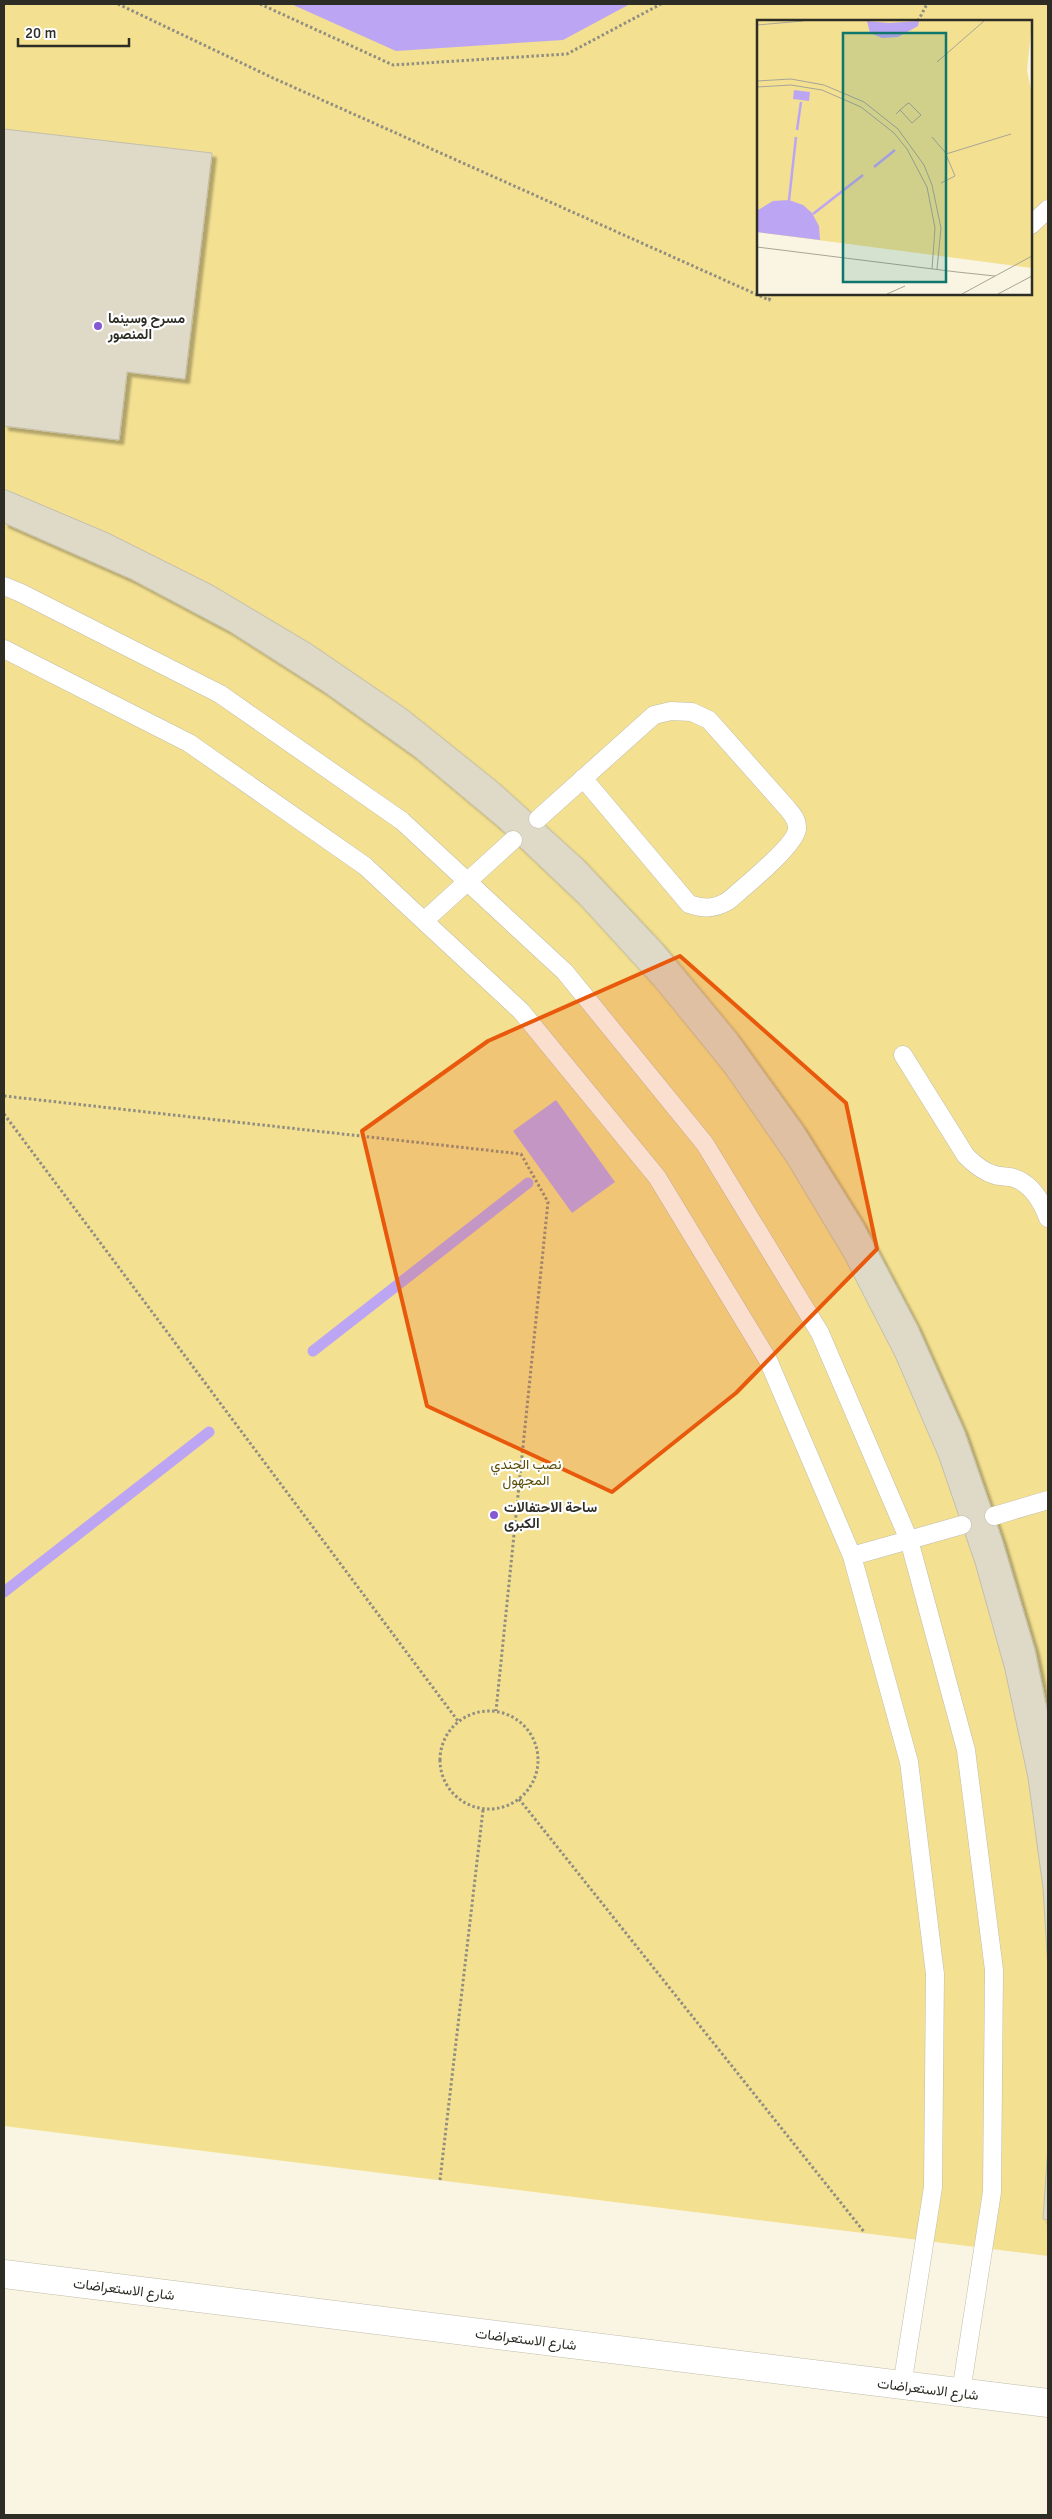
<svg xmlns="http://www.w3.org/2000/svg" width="1052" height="2519" viewBox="0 0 1052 2519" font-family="Signika,Vazirmatn,sans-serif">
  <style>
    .green { fill: #f3e091; fill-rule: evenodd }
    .water { fill: #bca6f3 }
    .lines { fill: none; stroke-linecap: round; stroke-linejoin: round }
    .stream { stroke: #bca6f3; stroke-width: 11 }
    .building { fill: #dfdac8; stroke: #c3bfad; filter: url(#shadow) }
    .lane-casing { stroke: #c1bdaa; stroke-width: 19 }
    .street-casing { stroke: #c1bdaa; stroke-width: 29 }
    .path { stroke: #918e81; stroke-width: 3; stroke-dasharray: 2.5 2.5; stroke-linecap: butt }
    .lane { stroke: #fff; stroke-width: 18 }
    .street { stroke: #fff; stroke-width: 28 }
    .marked { fill: #e8590c; fill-opacity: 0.2; stroke: #e8590c; stroke-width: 4; stroke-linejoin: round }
    .poi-dot { fill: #8559d3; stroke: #fff; stroke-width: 2 }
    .labels { text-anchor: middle; stroke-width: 4.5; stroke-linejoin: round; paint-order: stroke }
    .poi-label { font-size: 14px; font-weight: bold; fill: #2e2d25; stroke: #fff; text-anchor: start }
    .park-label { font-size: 14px; fill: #5a4c04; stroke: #fff }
    .street-label { font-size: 14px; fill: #2e2d25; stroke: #fff }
    .inset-river { fill: none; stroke: #bca6f3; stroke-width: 2.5 }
    .inset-road { fill: none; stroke: #a8a596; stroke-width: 1 }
    .view { fill: #0f766e; fill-opacity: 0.15; stroke: #0f766e; stroke-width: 2.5 }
    .inset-edge { fill: none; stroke: #2e2d25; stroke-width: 2.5 }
  </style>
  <defs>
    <filter id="shadow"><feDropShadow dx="4.5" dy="4.5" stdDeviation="1" flood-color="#0004"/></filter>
  </defs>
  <rect width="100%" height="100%" fill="#f9f5e2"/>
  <path class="green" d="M 4,4 L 1048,4 L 1048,2256 L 4,2126 ZM 758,21 L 1031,21 L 1031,294 L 758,294 Z"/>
  <path class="water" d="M 291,4 L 630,4 L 563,40 L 396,51 Z
    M 556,1100 L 615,1182 L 572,1213 L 513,1131 Z"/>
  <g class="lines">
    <path class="stream" d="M 313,1351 L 528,1183
      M 4,1592 L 209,1432"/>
  </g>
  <path class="building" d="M 4,129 L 212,153 L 185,379 L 127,372 L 119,440 L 4,426 Z
    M 4,489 L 108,533 L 212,585 L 311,644 L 406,709 L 497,782 L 582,859 L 661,943 L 735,1032 L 802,1125 L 863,1223 L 917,1325 L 964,1430 L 1002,1539 L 1035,1650 L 1048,1714 L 1048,1969 L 1043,1888 L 1028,1778 L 1005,1670 L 975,1563 L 939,1458 L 895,1356 L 844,1257 L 787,1162 L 724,1071 L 654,985 L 579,903 L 499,827 L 414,756 L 323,691 L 229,631 L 131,579 L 4,523 Z
    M 1048,2146 L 1048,2220 L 1043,2219 Z"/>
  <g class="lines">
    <g class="lane-casing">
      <path id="lane" d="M 1031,225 L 1048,209
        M 4,586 L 21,593 L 220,694 L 402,821 L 565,972 L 705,1144 L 820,1333 L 909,1540 L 966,1750 L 994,1970 L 992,2192 L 961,2392
        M 4,649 L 189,743 L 365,866 L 424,921 L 521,1011 L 657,1177 L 768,1360 L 852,1556 L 909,1762 L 935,1974 L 933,2187 L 902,2386
        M 538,819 L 654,715 L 671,711 L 692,712 L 709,720 L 787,808 C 792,814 798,820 797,829 C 796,845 743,888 728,901 C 714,909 704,909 689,904 L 583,778
        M 424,921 L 513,840
        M 903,1055 L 966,1156 C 974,1164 983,1172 995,1175 C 1001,1177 1008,1176 1014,1178 C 1032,1184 1042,1202 1048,1218
        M 994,1516 L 1048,1500
        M 852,1556 L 962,1525"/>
    </g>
    <g class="street-casing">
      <path id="street" d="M 4,2274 L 1048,2403"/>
    </g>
    <path class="path" d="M 118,4 L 273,78 L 769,300 L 772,294
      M 260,4 L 393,65 L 567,54 L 661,4
      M 918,21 L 927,4
      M 4,1096 L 521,1154 L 548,1202 L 496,1711
      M 4,1114 L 458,1721
      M440 1760a49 49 0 1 1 98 0a49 49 0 1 1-98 0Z
      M 519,1799 L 865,2233
      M 440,2180 L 483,1810"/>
    <use href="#lane" class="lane"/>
    <use href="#street" class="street"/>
  </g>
  <path class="marked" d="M 680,956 L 846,1103 L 877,1249 L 736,1393 L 612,1492 L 427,1406 L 362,1131 L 488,1041 Z"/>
  <g class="poi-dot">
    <circle cx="98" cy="326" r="5"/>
    <circle cx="494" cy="1515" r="5"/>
  </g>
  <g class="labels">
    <g class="poi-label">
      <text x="108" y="323">مسرح وسينما<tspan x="108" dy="16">المنصور</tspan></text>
      <text x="504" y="1512">ساحة الاحتفالات<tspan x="504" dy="16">الكبرى</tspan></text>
    </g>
    <g class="park-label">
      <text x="526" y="1469">نصب الجندي<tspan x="526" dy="16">المجهول</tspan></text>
    </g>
    <g class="street-label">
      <text transform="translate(124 2289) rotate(7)" y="5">شارع الاستعراضات</text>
      <text transform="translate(526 2339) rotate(7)" y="5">شارع الاستعراضات</text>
      <text transform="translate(928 2389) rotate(7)" y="5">شارع الاستعراضات</text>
    </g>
  </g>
  <g transform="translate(757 20)">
    <rect width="275" height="275" fill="#f9f5e2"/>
    <path d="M 0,1 L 275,1 L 270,50 L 275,76 L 275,248 L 0,212 Z" fill="#f3e091"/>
    <path d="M 110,1 L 132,3 L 162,1 L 161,6 L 141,17 L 125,18 L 113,13 ZM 37,70 L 53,72 L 52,81 L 36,79 ZM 32,180 L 46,185 L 55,193 L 62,206 L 63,220 L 0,212 L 1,190 L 16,181 Z" fill="#bca6f3"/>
    <path class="inset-river" d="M 40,110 L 44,82M 117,147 L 138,130M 32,180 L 39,117M 56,194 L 106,155"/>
    <path class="inset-road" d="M 0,5 L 46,1M 180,42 L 227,1M 0,61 L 34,59 L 67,65 L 107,82 L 141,109 L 167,145 L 175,165 L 184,208 L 180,249M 0,67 L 34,65 L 65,70 L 104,87 L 137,113 L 150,129 L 170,167 L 178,208 L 175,249M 139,94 L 143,90 L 150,84 L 152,83 L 164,95 L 155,103 L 143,90M 175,117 L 188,132 L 198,156 L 184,163M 189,134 L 254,114M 0,227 L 200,252M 200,252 L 238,256M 130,274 L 148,266M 205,274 L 275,236M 241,274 L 275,256"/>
    <path class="view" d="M 86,13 L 189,13 L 189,262 L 86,262 Z"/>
    <rect width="275" height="275" class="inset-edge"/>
  </g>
  <rect width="1052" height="2519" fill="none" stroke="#2e2d25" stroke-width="10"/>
  <path d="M18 38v8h111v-8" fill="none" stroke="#2e2d25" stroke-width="2.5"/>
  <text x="25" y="38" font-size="15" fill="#2e2d25" stroke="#ffffff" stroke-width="4" paint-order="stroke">20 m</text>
</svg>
